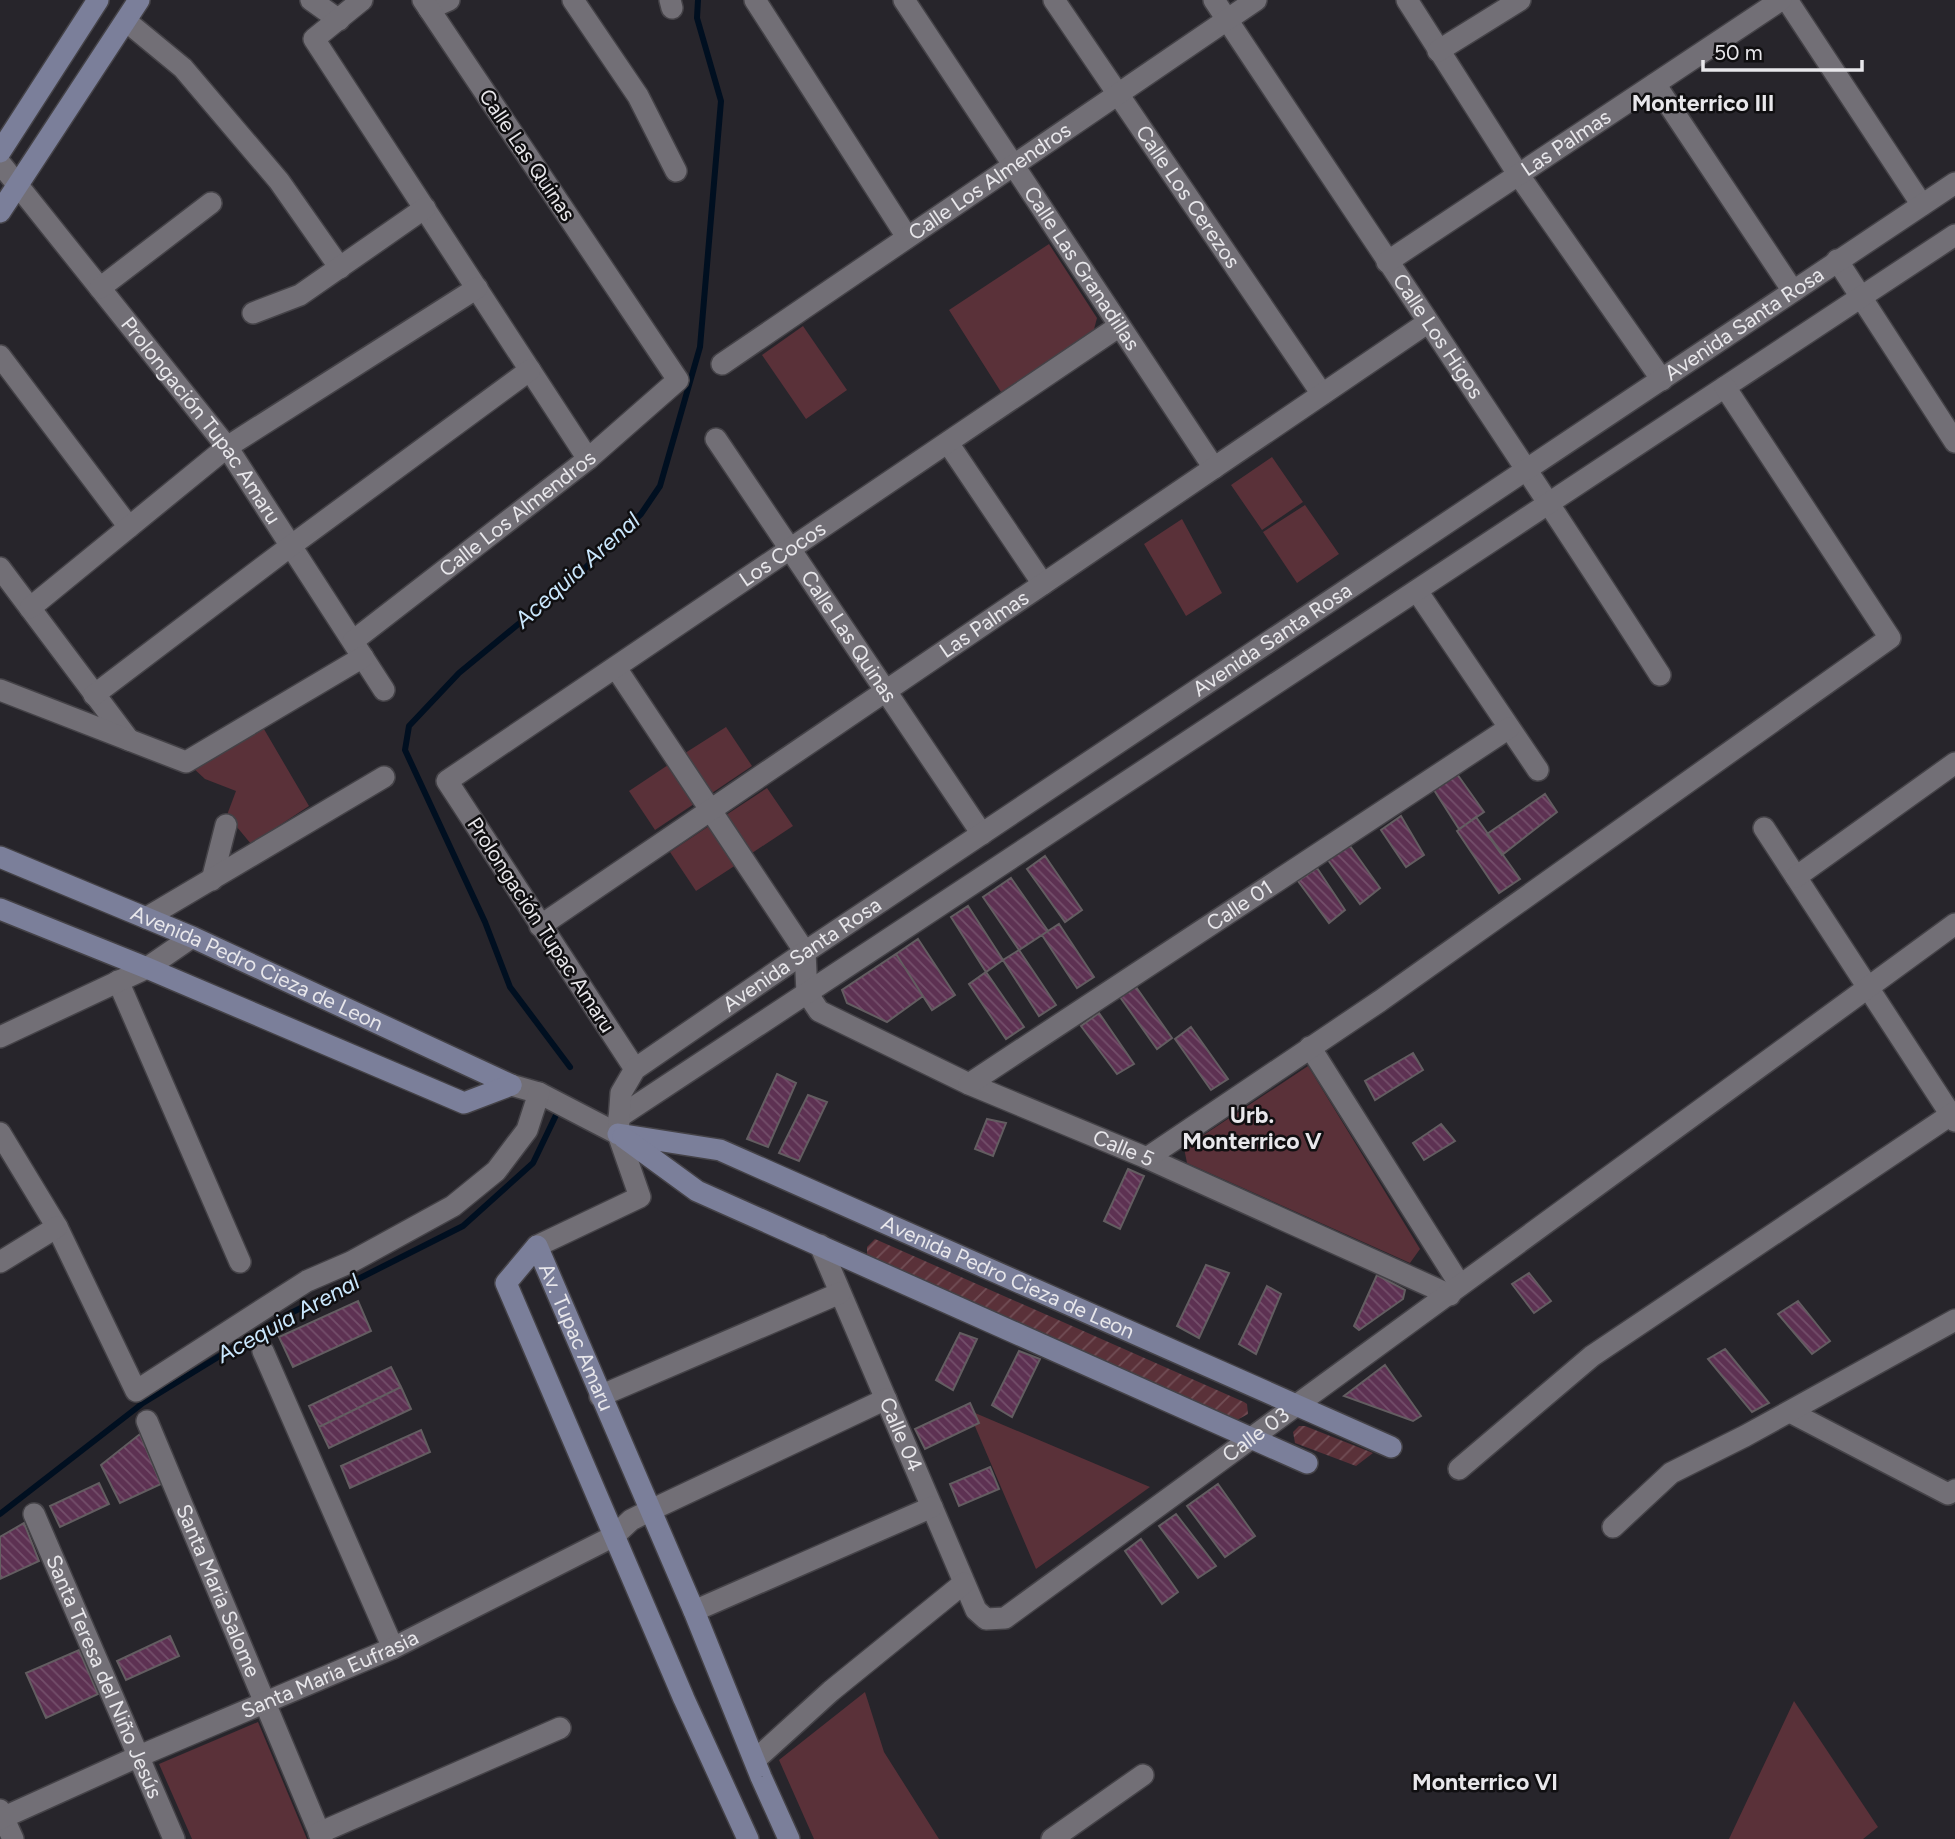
<svg xmlns="http://www.w3.org/2000/svg" width="1955" height="1839" viewBox="0 0 1955 1839" font-family="Figtree,sans-serif">
  <style>
    .park { fill: #5a3139 }
    .garden { fill: url(#garden-furrows) }
    .lines { fill: none; stroke-linecap: round; stroke-linejoin: round }
    .stream { stroke: #000f20; stroke-width: 6 }
    .building { fill: url(#building-back-hatch); stroke: #635d61; stroke-width: 2 }
    .street-casing { stroke: #444247; stroke-width: 24 }
    .secondary-casing { stroke: #444247; stroke-width: 24 }
    .street { stroke: #726f76; stroke-width: 21 }
    .secondary { stroke: #7b7f9a; stroke-width: 21 }
    .labels { text-anchor: middle; stroke-width: 5; stroke-linejoin: round; paint-order: stroke }
    .street-label { font-size: 21px; fill: #e8e7eb; stroke: #100f11 }
    .neighbourhood-label { font-size: 23px; font-weight: bold; fill: #e8e7eb; stroke: #100f11 }
    .water-label { font-size: 23px; font-style: italic; fill: #cae7fd; stroke: #100f11 }
  </style>
  <defs>
    <pattern id="garden-furrows" width="10" height="10" patternUnits="userSpaceOnUse" patternTransform="scale(1.75)"><rect width="10" height="10" fill="#5a3139"/><path d="M-1 1l2-2M0 10L10 0M9 11l2-2" fill="none" stroke="#724f56"/></pattern>
    <pattern id="building-back-hatch" width="6" height="6" patternUnits="userSpaceOnUse" patternTransform="scale(1.75)"><rect width="6" height="6" fill="#5d3152"/><path d="M-1 5l2 2M0 0l6 6M5-1l2 2" fill="none" stroke="#744f6b"/></pattern>
  </defs>
  <rect width="100%" height="100%" fill="#27252b"/>
  <path class="park" d="M 1049,244 L 1097,318 L 1093,333 L 1001,392 L 949,310 Z
    M 803,326 L 847,390 L 806,419 L 762,355 Z
    M 1272,457 L 1303,502 L 1262,530 L 1231,485 Z
    M 1305,505 L 1339,554 L 1297,583 L 1263,532 Z
    M 1182,519 L 1222,593 L 1186,616 L 1144,544 Z
    M 261,724 L 309,806 L 251,844 L 227,815 L 236,791 L 205,779 L 191,766 Z
    M 726,727 L 752,766 L 709,795 L 682,755 Z
    M 671,763 L 697,802 L 655,830 L 629,791 Z
    M 767,788 L 793,826 L 749,855 L 723,817 Z
    M 712,824 L 739,863 L 696,891 L 670,852 Z
    M 1308,1066 L 1420,1249 L 1410,1263 L 1187,1163 L 1184,1148 Z
    M 968,1410 L 1150,1487 L 1036,1569 Z
    M 865,1692 L 884,1752 L 939,1839 L 814,1839 L 779,1760 Z
    M 1794,1701 L 1878,1827 L 1863,1839 L 1729,1839 Z
    M 258,1722 L 307,1839 L 192,1839 L 159,1764 Z"/>
  <path class="garden" d="M 875,1239 L 1244,1402 L 1247,1404 L 1248,1414 L 1237,1420 L 872,1260 L 867,1254 L 867,1247 Z
    M 1299,1426 L 1305,1426 L 1373,1453 L 1356,1466 L 1295,1443 L 1293,1432 Z"/>
  <g class="lines">
    <path class="stream" d="M 570,1067 L 510,987 L 485,922 L 405,750 L 409,726 L 459,673 L 579,574 L 641,514 L 660,486 L 700,347 L 721,101 L 697,18 L 698,0
      M 0,1514 L 143,1403 L 285,1316 L 463,1226 L 533,1163 L 558,1111"/>
  </g>
  <path class="building" d="M 1457,774 L 1484,812 L 1459,829 L 1434,790 Z
    M 1545,794 L 1557,812 L 1502,855 L 1487,834 Z
    M 1401,816 L 1424,855 L 1406,867 L 1381,830 Z
    M 1476,817 L 1520,879 L 1499,893 L 1457,831 Z
    M 1350,846 L 1380,888 L 1360,904 L 1328,860 Z
    M 1045,856 L 1082,910 L 1065,922 L 1027,869 Z
    M 1317,868 L 1345,910 L 1329,923 L 1298,881 Z
    M 1011,878 L 1048,931 L 1019,950 L 983,897 Z
    M 968,906 L 1003,960 L 986,972 L 951,917 Z
    M 1059,924 L 1094,977 L 1077,988 L 1042,935 Z
    M 918,939 L 955,995 L 932,1010 L 896,954 Z
    M 1019,950 L 1056,1005 L 1039,1016 L 1003,960 Z
    M 896,954 L 923,996 L 887,1022 L 847,1003 L 842,990 Z
    M 986,972 L 1024,1027 L 1006,1039 L 969,984 Z
    M 1136,987 L 1172,1038 L 1157,1049 L 1120,997 Z
    M 1099,1013 L 1134,1064 L 1117,1074 L 1081,1026 Z
    M 1191,1027 L 1228,1079 L 1211,1090 L 1175,1039 Z
    M 1413,1053 L 1423,1070 L 1375,1100 L 1365,1081 Z
    M 777,1074 L 796,1083 L 768,1147 L 747,1139 Z
    M 808,1095 L 827,1102 L 799,1161 L 779,1153 Z
    M 987,1119 L 1006,1123 L 993,1156 L 975,1149 Z
    M 1441,1124 L 1455,1141 L 1424,1160 L 1413,1143 Z
    M 1128,1169 L 1144,1176 L 1120,1229 L 1104,1221 Z
    M 1206,1265 L 1229,1273 L 1199,1338 L 1177,1326 Z
    M 1529,1273 L 1551,1301 L 1534,1313 L 1512,1284 Z
    M 1377,1275 L 1405,1290 L 1403,1299 L 1359,1330 L 1354,1326 Z
    M 1267,1286 L 1281,1294 L 1256,1354 L 1239,1344 Z
    M 358,1301 L 371,1331 L 293,1367 L 279,1337 Z
    M 1798,1301 L 1830,1341 L 1812,1354 L 1778,1314 Z
    M 960,1333 L 977,1339 L 953,1390 L 936,1380 Z
    M 1725,1349 L 1769,1403 L 1752,1412 L 1708,1359 Z
    M 1019,1351 L 1040,1359 L 1012,1417 L 992,1405 Z
    M 1385,1365 L 1421,1416 L 1413,1421 L 1344,1396 Z
    M 391,1367 L 401,1387 L 319,1427 L 309,1406 Z
    M 401,1387 L 411,1409 L 329,1448 L 319,1427 Z
    M 970,1403 L 979,1423 L 925,1449 L 915,1429 Z
    M 421,1430 L 430,1452 L 350,1488 L 341,1466 Z
    M 140,1434 L 161,1484 L 120,1503 L 101,1465 Z
    M 990,1467 L 999,1489 L 959,1506 L 950,1484 Z
    M 99,1483 L 109,1504 L 60,1527 L 50,1506 Z
    M 1218,1484 L 1255,1536 L 1225,1557 L 1187,1506 Z
    M 1176,1514 L 1216,1566 L 1198,1578 L 1159,1526 Z
    M 24,1523 L 39,1561 L 0,1579 L 0,1537 Z
    M 1141,1539 L 1178,1592 L 1162,1604 L 1125,1551 Z
    M 170,1636 L 179,1656 L 126,1680 L 117,1661 Z
    M 79,1650 L 98,1694 L 46,1718 L 26,1673 Z"/>
  <g class="lines">
    <g class="street-casing">
      <g id="street">
        <path d="M 311,0 L 339,20"/>
        <path d="M 362,0 L 314,39 L 588,459"/>
        <path d="M 573,0 L 638,96 L 676,171"/>
        <path d="M 670,0 L 672,8"/>
        <path d="M 755,0 L 907,237"/>
        <path id="s1" d="M 904,0 L 1214,468"/>
        <path id="s2" d="M 1054,0 L 1322,394"/>
        <path id="s3" d="M 1214,0 C 1363,225 1515,448 1660,675"/>
        <path d="M 1407,0 L 1518,174 L 1662,380"/>
        <path d="M 1787,0 L 1922,205"/>
        <path d="M 429,9 L 449,0"/>
        <path d="M 126,21 L 183,68 L 279,181 L 340,268"/>
        <path d="M 1438,51 L 1520,0"/>
        <path d="M 1655,84 L 1793,291"/>
        <path id="s4" d="M 0,163 L 227,447 L 384,690"/>
        <path d="M 1837,260 L 1955,442"/>
        <path id="s5" d="M 1387,262 L 1781,0"/>
        <path d="M 100,288 L 211,203"/>
        <path d="M 253,313 L 300,295 L 425,208"/>
        <path d="M 0,356 L 129,527"/>
        <path id="s6" d="M 722,364 L 1256,0"/>
        <path id="s7" d="M 716,439 L 982,834"/>
        <path d="M 948,443 L 1043,584"/>
        <path d="M 0,568 L 129,740"/>
        <path d="M 1417,591 L 1538,770"/>
        <path d="M 30,608 L 227,447 L 477,288"/>
        <path id="s8" d="M 353,641 L 588,459 L 678,380 L 423,0"/>
        <path id="s9" d="M 616,668 L 805,952 L 807,993 L 819,1011 L 969,1084 L 1147,1158 L 1450,1295"/>
        <path d="M 0,690 L 186,762 L 363,657"/>
        <path d="M 94,695 L 292,545 L 530,370"/>
        <path d="M 1764,828 L 1955,1121"/>
        <path d="M 1796,877 L 1955,763"/>
        <path d="M 212,880 L 226,825"/>
        <path d="M 146,918 L 384,777"/>
        <path id="s10" d="M 540,926 L 1427,323"/>
        <path d="M 118,981 L 240,1262"/>
        <path d="M 0,1037 L 147,968 L 192,937"/>
        <path d="M 1310,1047 L 1460,1285"/>
        <path id="s11" d="M 635,1069 L 447,781 L 1118,327"/>
        <path id="s12" d="M 969,1084 L 1509,728"/>
        <path d="M 511,1085 L 539,1093 L 618,1134"/>
        <path d="M 619,1117 L 1955,235"/>
        <path d="M 0,1133 L 57,1227 L 136,1391 L 307,1281 L 351,1262 L 453,1206 L 496,1171 L 527,1130 L 539,1093"/>
        <path d="M 1147,1158 L 1380,1001 L 1890,638 L 1725,387"/>
        <path id="s13" d="M 820,1245 L 976,1610 L 986,1619 L 1005,1618 L 1955,924"/>
        <path id="s14" d="M 537,1246 L 640,1197 L 618,1134 L 621,1093 L 635,1069 L 805,952 L 1955,183"/>
        <path d="M 0,1262 L 57,1227"/>
        <path d="M 263,1351 L 393,1648"/>
        <path d="M 600,1396 L 840,1293"/>
        <path d="M 1790,1412 L 1948,1494 L 1955,1490"/>
        <path id="s15" d="M 147,1421 L 322,1839"/>
        <path d="M 1459,1469 L 1592,1356 L 1955,1112"/>
        <path id="s16" d="M 34,1514 L 174,1839"/>
        <path d="M 1613,1527 L 1671,1473 L 1745,1436 L 1955,1320"/>
        <path d="M 694,1611 L 932,1507"/>
        <path d="M 755,1760 L 831,1691 L 964,1583"/>
        <path d="M 0,1810 L 13,1839"/>
        <path id="s17" d="M 0,1819 L 137,1757 L 393,1648 L 614,1536 L 631,1520 L 651,1510 L 886,1399"/>
        <path d="M 319,1833 L 560,1728"/>
        <path d="M 1052,1839 L 1143,1775"/>
      </g>
    </g>
    <g class="secondary-casing">
      <g id="secondary">
        <path d="M 0,152 L 98,0"/>
        <path d="M 0,212 L 139,0"/>
        <path id="s18" d="M 0,857 L 192,937 L 511,1085"/>
        <path d="M 0,909 L 147,968 L 464,1103 L 511,1085"/>
        <path id="s19" d="M 618,1134 L 720,1150 L 1391,1447"/>
        <path d="M 623,1137 L 697,1191 L 1307,1463"/>
        <path id="s20" d="M 748,1839 L 684,1699 L 506,1283 L 537,1246 L 694,1611 L 761,1777 L 789,1839"/>
      </g>
    </g>
    <use href="#street" class="street"/>
    <use href="#secondary" class="secondary"/>
  </g>
  <g class="labels">
    <g class="street-label">
      <text dy="7" stroke="none"><textPath href="#s5" startOffset="215">Las Palmas</textPath></text>
      <text transform="translate(527 155) rotate(56)" y="7">Calle Las Quinas</text>
      <text dy="7" stroke="none"><textPath href="#s6" startOffset="324">Calle Los Almendros</textPath></text>
      <text dy="7" stroke="none"><textPath href="#s2" startOffset="238">Calle Los Cerezos</textPath></text>
      <text dy="7" stroke="none"><textPath href="#s1" startOffset="322">Calle Las Granadillas</textPath></text>
      <text dy="7" stroke="none"><textPath href="#s14" startOffset="1586">Avenida Santa Rosa</textPath></text>
      <text dy="7" stroke="none"><textPath href="#s3" startOffset="404">Calle Los Higos</textPath></text>
      <text dy="7" stroke="none"><textPath href="#s4" startOffset="327">Prolongación Tupac Amaru</textPath></text>
      <text dy="7" stroke="none"><textPath href="#s8" startOffset="208">Calle Los Almendros</textPath></text>
      <text dy="7" stroke="none"><textPath href="#s11" startOffset="749">Los Cocos</textPath></text>
      <text dy="7" stroke="none"><textPath href="#s10" startOffset="537">Las Palmas</textPath></text>
      <text dy="7" stroke="none"><textPath href="#s7" startOffset="238">Calle Las Quinas</textPath></text>
      <text dy="7" stroke="none"><textPath href="#s14" startOffset="1018">Avenida Santa Rosa</textPath></text>
      <text dy="7" stroke="none"><textPath href="#s12" startOffset="324">Calle 01</textPath></text>
      <text transform="translate(541 925) rotate(57)" y="7">Prolongación Tupac Amaru</text>
      <text dy="7" stroke="none"><textPath href="#s14" startOffset="452">Avenida Santa Rosa</textPath></text>
      <text dy="7" stroke="none"><textPath href="#s18" startOffset="280">Avenida Pedro Cieza de Leon</textPath></text>
      <text dy="7" stroke="none"><textPath href="#s9" startOffset="738">Calle 5</textPath></text>
      <text dy="7" stroke="none"><textPath href="#s19" startOffset="418">Avenida Pedro Cieza de Leon</textPath></text>
      <text dy="7" stroke="none"><textPath href="#s20" startOffset="754">Av. Tupac Amaru</textPath></text>
      <text dy="7" stroke="none"><textPath href="#s13" startOffset="740">Calle 03</textPath></text>
      <text dy="7" stroke="none"><textPath href="#s13" startOffset="206">Calle 04</textPath></text>
      <text dy="7" stroke="none"><textPath href="#s15" startOffset="184">Santa Maria Salome</textPath></text>
      <text dy="7" stroke="none"><textPath href="#s17" startOffset="360">Santa Maria Eufrasia</textPath></text>
      <text dy="7" stroke="none"><textPath href="#s16" startOffset="177">Santa Teresa del Niño Jesús</textPath></text>
    </g>
    <g class="neighbourhood-label">
      <text x="1703" y="111">Monterrico III</text>
      <text x="1252" y="1123">Urb.<tspan x="1252" dy="26">Monterrico V</tspan></text>
      <text x="1485" y="1790">Monterrico VI</text>
    </g>
    <g class="water-label">
      <text transform="translate(577 570) rotate(-42)" y="8">Acequia Arenal</text>
      <text transform="translate(288 1318) rotate(-29)" y="8">Acequia Arenal</text>
    </g>
  </g>
  <path d="M1703 60v10h159v-10" fill="none" stroke="#e8e7eb" stroke-width="3.5"/>
  <text x="1714" y="60" font-size="21" fill="#e8e7eb" stroke="#100f11" stroke-width="5" paint-order="stroke">50 m</text>
</svg>
